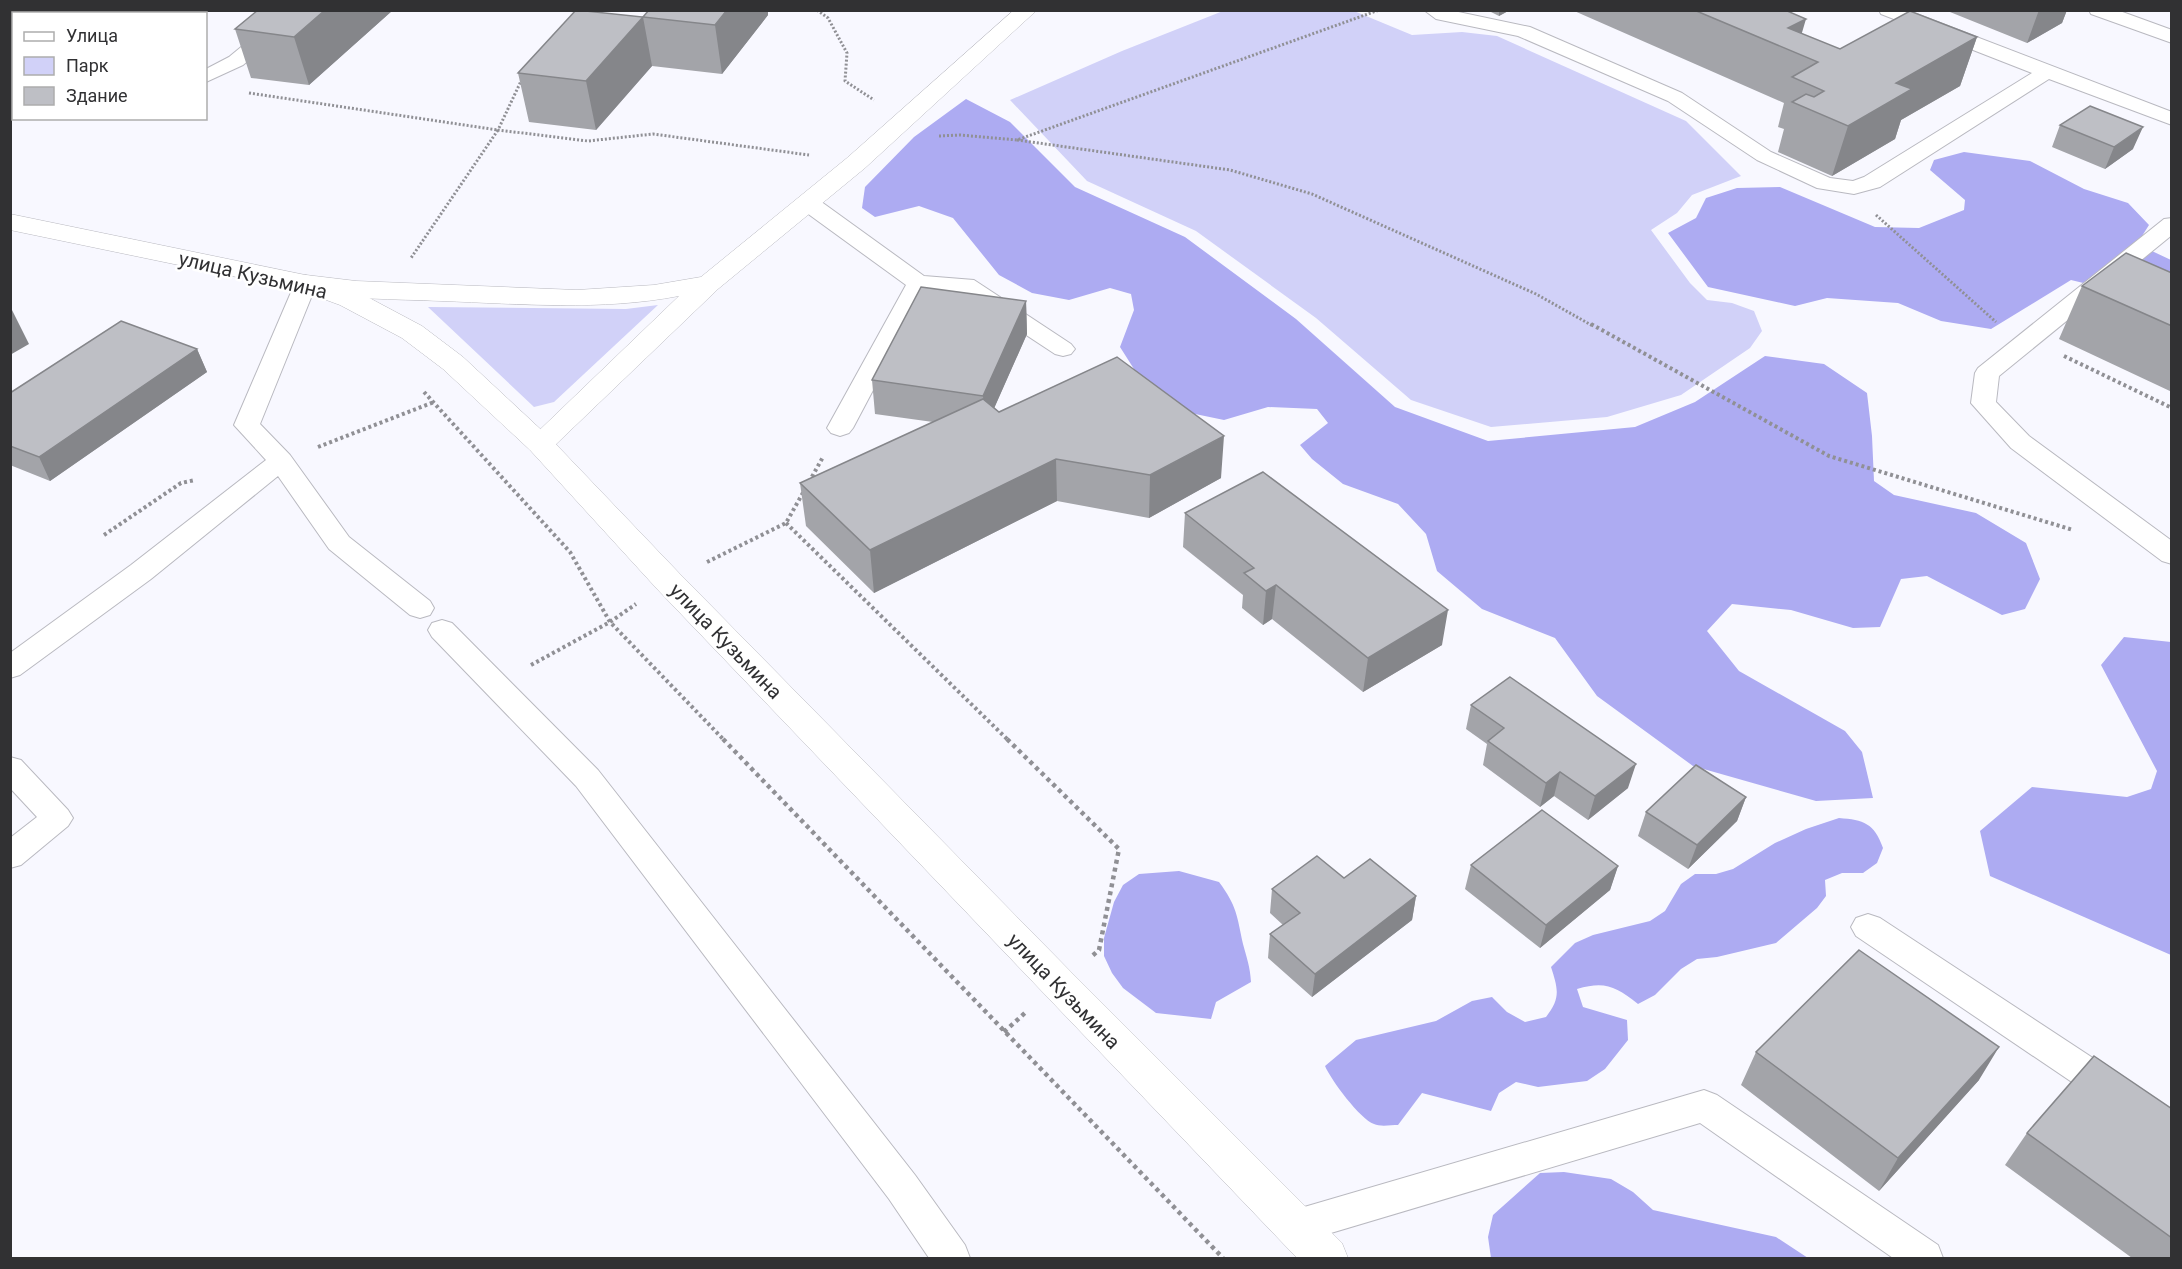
<svg xmlns="http://www.w3.org/2000/svg" width="2182" height="1269" viewBox="0 0 2182 1269" font-family="Roboto,sans-serif">
  <style>
    .green { fill: #d1d1f8 }
    .forest { fill: #adabf2 }
    .lines { fill: none; stroke-linecap: round; stroke-linejoin: round }
    .lane-casing { stroke: #b9b9c0; stroke-width: 2 }
    .street-casing { stroke: #b9b9c0; stroke-width: 1 }
    .secondary-casing { stroke: #b9b9c0; stroke-width: 1 }
    .path-far2 { stroke: #909095; stroke-width: 3; stroke-dasharray: 2 2; stroke-linecap: butt }
    .path-far1 { stroke: #909095; stroke-width: 4; stroke-dasharray: 3 3; stroke-linecap: butt }
    .path { stroke: #909095; stroke-width: 4.5; stroke-dasharray: 4 4; stroke-linecap: butt }
    .lane { fill: #fff; fill-rule: evenodd }
    .street { fill: #fff; fill-rule: evenodd }
    .secondary { fill: #fff; fill-rule: evenodd }
    .wall { fill: #a3a4a9 }
    .shaded-wall { fill: #85868a }
    .building { fill: #bebfc5; stroke: #85868a; stroke-width: 1.5 }
    .labels { text-anchor: middle; stroke-width: 5; stroke-linejoin: round; paint-order: stroke }
    .street-label { font-size: 20px; fill: #313133; stroke: #fff }
  </style>
  <rect width="100%" height="100%" fill="#f8f8ff"/>
  <path class="green" d="M 1223,11 L 1354,11 L 1412,35 L 1462,32 L 1497,36 L 1686,121 L 1741,176 L 1692,195 L 1677,213 L 1651,230 L 1690,283 L 1707,300 L 1732,303 L 1754,311 L 1762,331 L 1750,348 L 1681,395 L 1607,417 L 1491,427 L 1411,400 L 1316,318 L 1196,231 L 1087,181 L 1010,100 L 1122,51 Z
    M 658,305 L 554,402 L 534,407 L 428,307 L 626,309 Z"/>
  <path class="forest" d="M 966,99 L 1010,122 L 1075,187 L 1185,237 L 1296,319 L 1395,407 L 1488,441 L 1635,427 L 1695,402 L 1765,356 L 1824,364 L 1867,393 L 1872,436 L 1874,481 L 1894,495 L 1976,513 L 2026,543 L 2040,579 L 2025,609 L 2002,615 L 1927,576 L 1901,579 L 1880,627 L 1853,628 L 1791,610 L 1732,604 L 1707,631 L 1739,671 L 1845,731 L 1862,752 L 1873,798 L 1816,801 L 1693,766 L 1597,696 L 1555,638 L 1482,609 L 1437,571 L 1426,534 L 1398,504 L 1343,484 L 1312,459 L 1300,445 L 1328,423 L 1317,409 L 1268,407 L 1224,420 L 1176,410 L 1141,380 L 1120,347 L 1134,310 L 1131,294 L 1110,288 L 1069,300 L 1032,293 L 999,275 L 953,218 L 919,206 L 875,217 L 862,208 L 865,187 L 914,137 Z
    M 1964,152 L 2030,161 L 2084,189 L 2128,203 L 2149,225 L 2137,244 L 2171,260 L 2171,312 L 2145,298 L 2071,280 L 1991,329 L 1941,321 L 1898,303 L 1827,298 L 1795,306 L 1708,287 L 1668,233 L 1696,218 L 1706,198 L 1737,188 L 1780,187 L 1875,227 L 1919,228 L 1964,210 L 1965,200 L 1930,170 L 1934,160 Z
    M 2124,637 L 2171,642 L 2171,955 L 1990,876 L 1980,831 L 2032,787 L 2127,797 L 2151,789 L 2157,771 L 2101,665 Z
    M 1839,818 C 1864,820 1874,823 1883,848 L 1877,863 L 1863,873 L 1842,873 L 1825,880 L 1826,896 L 1817,908 L 1776,943 L 1717,957 L 1697,959 L 1681,969 L 1655,995 L 1638,1004 C 1615,986 1605,981 1577,989 L 1583,1007 L 1627,1020 L 1628,1040 L 1605,1069 L 1587,1081 L 1538,1087 L 1516,1082 L 1499,1093 L 1491,1111 L 1422,1093 L 1398,1125 C 1391,1125 1380,1127 1374,1124 C 1360,1119 1331,1080 1325,1066 L 1356,1040 L 1436,1021 L 1472,1001 L 1492,997 L 1507,1012 L 1525,1022 L 1546,1017 C 1561,998 1558,989 1551,967 L 1575,943 L 1593,935 L 1650,921 L 1665,911 L 1681,884 L 1695,874 L 1716,874 L 1733,869 L 1775,843 L 1806,829 Z
    M 1179,871 L 1219,882 C 1237,906 1237,916 1243,944 C 1247,959 1250,966 1251,982 L 1216,1002 L 1211,1019 L 1156,1013 L 1123,988 L 1112,973 L 1104,956 L 1104,938 L 1114,902 L 1123,885 L 1139,874 Z
    M 1564,1172 L 1611,1179 L 1633,1192 L 1653,1210 L 1776,1237 L 1808,1258 L 1491,1258 L 1488,1237 L 1493,1215 L 1540,1173 Z"/>
  <g class="lines">
    <g class="lane-casing">
      <path id="lane" d="M 286,10 L 307,10 L 243,65 L 206,82 L 206,69 L 229,57 Z
        M 1424,10 L 1449,10 L 1530,27 L 1682,93 L 1771,152 L 1830,178 L 1853,181 L 1864,177 L 2032,73 L 1881,14 L 1879,10 L 1906,10 L 2172,112 L 2172,125 L 2049,79 L 1880,187 L 1854,194 L 1817,188 L 1757,160 L 1668,101 L 1518,36 L 1436,19 Z
        M 2089,10 L 2117,10 L 2172,30 L 2172,43 L 2091,14 Z
        M 10,59 L 14,60 L 14,72 L 10,71 Z
        M 808,196 L 816,198 L 924,276 L 974,280 L 1071,344 L 1075,349 L 1071,354 L 1063,356 L 1055,354 L 961,292 L 926,290 L 853,428 L 849,433 L 840,436 L 831,433 L 827,428 L 906,285 L 800,208 L 797,203 L 800,198 Z
        M 2172,218 L 2172,235 L 1999,376 L 1996,402 L 2029,436 L 2172,541 L 2172,564 L 2162,561 L 2011,448 L 1971,403 L 1975,373 L 1978,368 L 2164,219 Z
        M 306,276 L 314,278 L 317,283 L 260,424 L 290,455 L 349,537 L 430,601 L 434,608 L 430,615 L 420,618 L 410,615 L 329,549 L 278,476 L 151,579 L 20,675 L 10,678 L 10,653 L 131,565 L 266,460 L 234,425 L 295,283 L 298,278 Z
        M 442,620 L 452,623 L 598,770 L 915,1175 L 965,1245 L 970,1258 L 929,1258 L 889,1199 L 576,786 L 432,637 L 428,630 L 432,623 Z
        M 10,757 L 21,760 L 68,810 L 73,818 L 68,826 L 21,865 L 10,868 L 10,838 L 37,817 L 10,788 Z
        M 1868,914 L 1880,918 L 2172,1110 L 2172,1146 L 2159,1141 L 1856,936 L 1851,927 L 1856,918 Z
        M 1704,1090 L 1717,1095 L 1938,1245 L 1943,1258 L 1893,1258 L 1700,1123 L 1294,1244 L 1281,1239 L 1275,1227 L 1281,1215 L 1294,1210 Z"/>
    </g>
    <g class="street-casing">
      <path id="street" d="M 1014,10 L 1037,10 L 865,168 L 718,289 L 550,450 L 540,453 L 530,450 L 525,444 L 679,296 C 601,311 521,304 442,301 C 394,299 343,300 297,289 L 293,283 L 297,277 L 306,275 L 356,281 L 577,290 L 654,285 L 701,277 L 847,158 Z"/>
    </g>
    <g class="secondary-casing">
      <path id="secondary" d="M 10,214 L 315,277 L 360,293 L 422,326 L 463,357 L 550,438 L 680,574 L 1072,973 L 1342,1243 L 1348,1258 L 1297,1258 L 658,590 L 530,450 L 443,369 L 402,338 L 340,305 L 299,290 L 10,230 Z"/>
    </g>
    <path class="path-far2" d="M 817,10 L 828,18 L 847,53 L 845,81 L 874,100
      M 522,79 L 498,130 L 588,141 L 653,134 L 809,155
      M 249,93 L 498,130 L 411,258
      M 939,136 L 960,135 L 1017,140 L 1379,10
      M 1017,140 L 1230,170 L 1312,194 L 1536,294 L 1593,326
      M 1876,215 L 1996,322"/>
    <path class="path-far1" d="M 1591,324 L 1829,456 L 2073,530
      M 2064,356 L 2172,408
      M 424,392 L 570,552 L 610,622 L 724,740
      M 318,447 L 434,402
      M 809,482 L 823,457
      M 786,523 L 1008,740
      M 104,535 L 181,483 L 195,480
      M 707,562 L 786,523 L 804,491
      M 531,665 L 610,622 L 636,604"/>
    <path class="path" d="M 723,739 L 1223,1258
      M 1007,739 L 1119,849 L 1099,950 L 1091,957
      M 1004,1032 L 1026,1012"/>
    <use href="#lane" class="lane"/>
    <use href="#street" class="street"/>
    <use href="#secondary" class="secondary"/>
  </g>
  <path class="wall" d="M 10,10 L 85,10 L 81,14 L 14,14 L 14,48 L 10,48 Z
    M 258,10 L 393,10 L 309,85 L 251,78 L 235,29 Z
    M 649,10 L 768,10 L 768,15 L 722,74 L 652,66 L 596,130 L 529,122 L 518,73 L 643,17 Z
    M 1487,10 L 1510,10 L 1499,16 Z
    M 1572,10 L 1785,10 L 1802,34 L 1840,49 L 1977,37 L 1960,86 L 1901,120 L 1895,139 L 1832,176 L 1778,152 L 1784,129 L 1778,127 L 1784,103 Z
    M 1945,10 L 2067,10 L 2062,23 L 2027,43 Z
    M 2060,125 L 2133,149 L 2105,169 L 2052,147 Z
    M 2172,273 L 2172,392 L 2059,339 L 2082,286 Z
    M 1026,301 L 1027,334 L 994,408 L 999,412 L 1221,478 L 1149,518 L 1057,501 L 874,593 L 806,526 L 800,483 L 933,422 L 875,414 L 872,380 Z
    M 197,349 L 207,372 L 50,481 L 10,465 L 10,393 Z
    M 1185,513 L 1442,645 L 1363,692 L 1272,619 L 1263,625 L 1242,608 L 1243,595 L 1183,547 Z
    M 1471,705 L 1628,788 L 1588,820 L 1554,796 L 1540,807 L 1483,765 L 1487,744 L 1466,729 Z
    M 1746,797 L 1737,821 L 1688,869 L 1638,836 L 1646,812 Z
    M 1471,865 L 1618,866 L 1610,890 L 1540,948 L 1465,889 Z
    M 1344,878 L 1416,896 L 1412,920 L 1312,997 L 1268,958 L 1270,934 L 1283,925 L 1270,913 L 1272,889 Z
    M 1756,1052 L 1979,1080 L 1879,1191 L 1741,1085 Z
    M 2172,1109 L 2172,1258 L 2132,1258 L 2005,1165 L 2027,1133 Z"/>
  <path class="shaded-wall" d="M 12,10 L 85,10 L 81,14 L 14,14 Z
    M 325,10 L 393,10 L 309,85 L 294,37 Z
    M 727,10 L 768,10 L 768,15 L 722,74 L 715,25 Z
    M 1499,10 L 1510,10 L 1499,16 Z
    M 2039,10 L 2067,10 L 2062,23 L 2027,43 Z
    M 643,17 L 652,66 L 596,130 L 586,81 Z
    M 1806,19 L 1796,53 L 1788,28 Z
    M 1977,37 L 1960,86 L 1901,120 L 1895,139 L 1832,176 L 1848,126 L 1896,83 Z
    M 2143,127 L 2133,149 L 2105,169 L 2114,147 Z
    M 1026,301 L 1027,334 L 985,429 L 983,396 Z
    M 10,306 L 29,344 L 10,355 Z
    M 197,349 L 207,372 L 50,481 L 39,457 Z
    M 1224,436 L 1221,478 L 1149,518 L 1150,475 Z
    M 1056,459 L 1057,501 L 874,593 L 870,550 Z
    M 1276,585 L 1272,619 L 1263,625 L 1266,591 Z
    M 1448,610 L 1442,645 L 1363,692 L 1368,658 Z
    M 1636,764 L 1628,788 L 1588,820 L 1595,796 Z
    M 1560,772 L 1554,796 L 1540,807 L 1546,783 Z
    M 1746,797 L 1737,821 L 1688,869 L 1697,845 Z
    M 1618,866 L 1610,890 L 1540,948 L 1546,925 Z
    M 1416,896 L 1412,920 L 1312,997 L 1315,974 Z
    M 1999,1047 L 1979,1080 L 1879,1191 L 1898,1158 Z"/>
  <path class="building" d="M 258,10 L 325,10 L 294,37 L 235,29 Z
    M 576,10 L 643,17 L 586,81 L 518,73 Z
    M 649,10 L 727,10 L 715,25 L 643,17 Z
    M 1694,10 L 1785,10 L 1806,19 L 1788,28 L 1840,49 L 1910,11 L 1977,37 L 1896,83 L 1912,89 L 1848,126 L 1792,102 L 1806,94 L 1814,97 L 1824,91 L 1792,77 L 1818,62 Z
    M 2090,106 L 2143,127 L 2114,147 L 2060,125 Z
    M 2126,253 L 2172,273 L 2172,326 L 2082,286 Z
    M 921,287 L 1026,301 L 983,396 L 872,380 Z
    M 121,321 L 197,349 L 39,457 L 10,446 L 10,393 Z
    M 1117,357 L 1224,436 L 1150,475 L 1056,459 L 870,550 L 800,483 L 983,399 L 999,412 Z
    M 1263,472 L 1448,610 L 1368,658 L 1276,585 L 1266,591 L 1244,573 L 1254,568 L 1185,513 Z
    M 1510,677 L 1636,764 L 1595,796 L 1560,772 L 1546,783 L 1488,741 L 1504,728 L 1471,705 Z
    M 1696,765 L 1746,797 L 1697,845 L 1646,812 Z
    M 1542,810 L 1618,866 L 1546,925 L 1471,865 Z
    M 1317,856 L 1344,878 L 1370,859 L 1416,896 L 1315,974 L 1270,934 L 1300,913 L 1272,889 Z
    M 1859,950 L 1999,1047 L 1898,1158 L 1756,1052 Z
    M 2094,1056 L 2172,1109 L 2172,1238 L 2027,1133 Z"/>
  <g class="labels">
    <g class="street-label">
      <text transform="translate(253 275) rotate(13)" y="7">улица Кузьмина</text>
      <text transform="translate(726 641) rotate(46)" y="7">улица Кузьмина</text>
      <text transform="translate(1064 991) rotate(46)" y="7">улица Кузьмина</text>
    </g>
  </g>
  <rect width="2182" height="1269" fill="none" stroke="#313133" stroke-width="24"/>
  <rect x="12" y="12" width="195" height="108" fill="#ffffff" stroke="#adadad" stroke-width="1.5"/>
  <rect x="24" y="32" width="30" height="9" fill="#ffffff" stroke="#adadad" stroke-width="1.5"/>
  <text x="66" y="42" font-size="18" fill="#313133">Улица</text>
  <rect x="24" y="57" width="30" height="18" fill="#d1d1f8" stroke="#adadad" stroke-width="1.5"/>
  <text x="66" y="72" font-size="18" fill="#313133">Парк</text>
  <rect x="24" y="87" width="30" height="18" fill="#bebfc5" stroke="#adadad" stroke-width="1.5"/>
  <text x="66" y="102" font-size="18" fill="#313133">Здание</text>
</svg>
